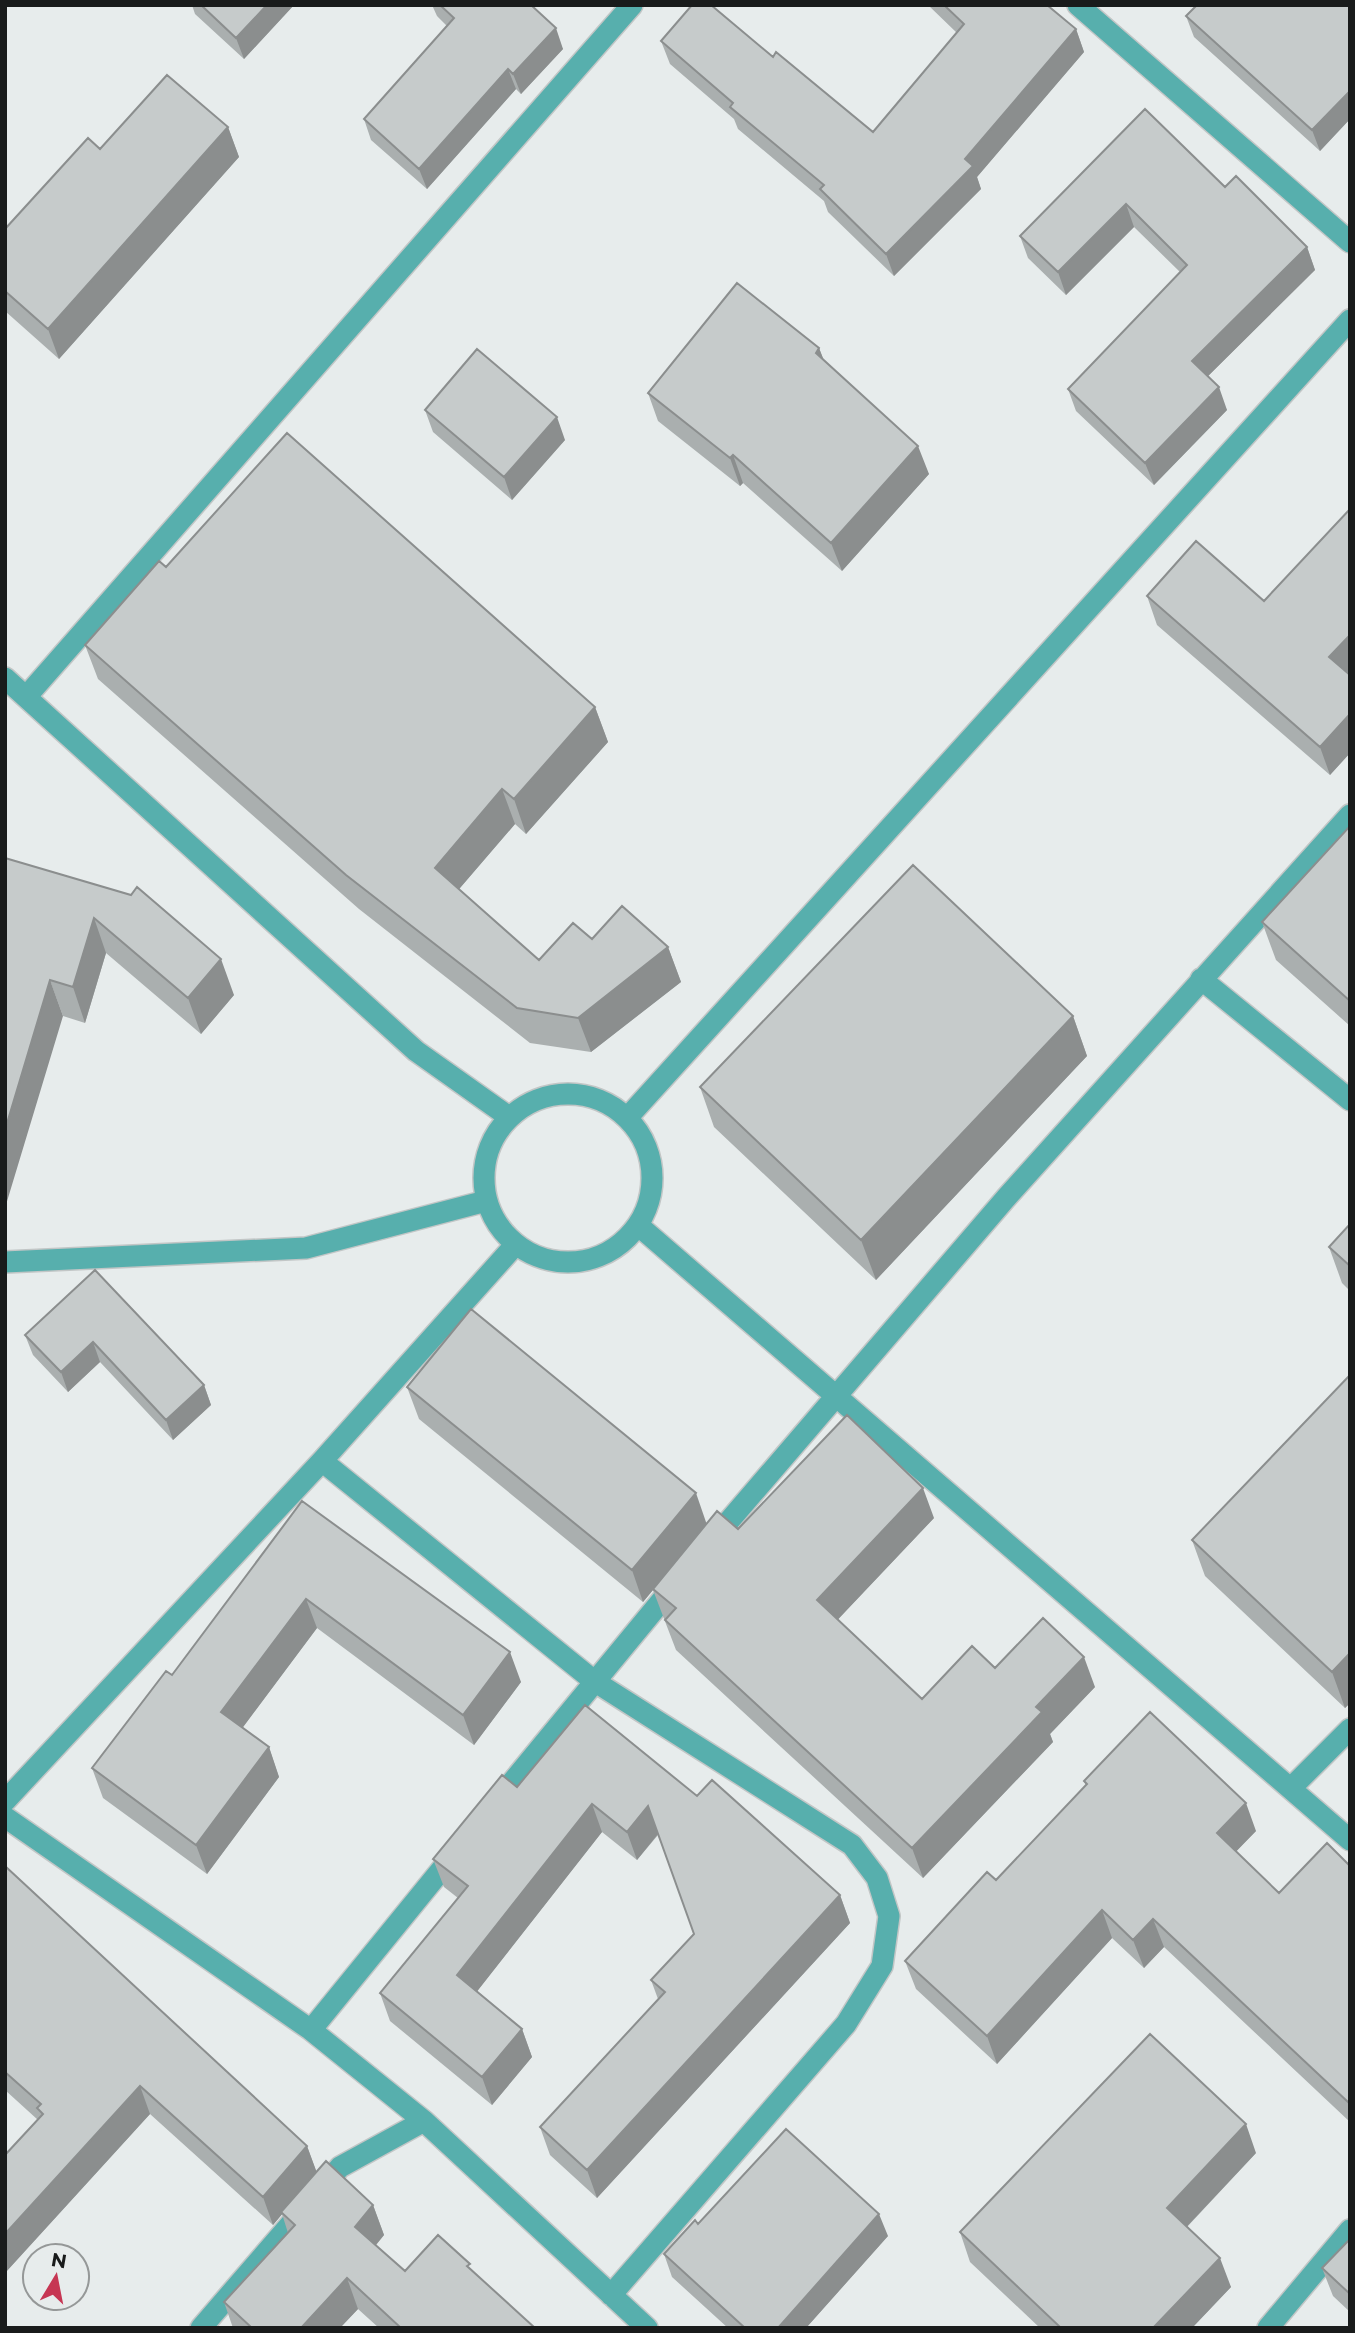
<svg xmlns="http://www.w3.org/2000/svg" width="1355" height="2333" viewBox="0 0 1355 2333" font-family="Montserrat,sans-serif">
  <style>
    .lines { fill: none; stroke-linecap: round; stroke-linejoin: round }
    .minor-casing { stroke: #c2c6c6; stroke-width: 24 }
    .minor { stroke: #57afad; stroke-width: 21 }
    .wall { fill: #aaafaf }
    .shaded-wall { fill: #8b8e8e }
    .building { fill: #c6cbcb; stroke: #8b8e8e; stroke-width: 2 }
  </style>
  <rect width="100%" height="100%" fill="#e7ecec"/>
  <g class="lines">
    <g class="minor-casing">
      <path id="minor" d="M 1078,5 L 1350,242
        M 5,678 L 416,1051 L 509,1117
        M 26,697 L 632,5
        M 1201,979 L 1350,1100
        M484 1178a84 84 0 1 1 168 0a84 84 0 1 1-168 0Z
        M 628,1117 L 1350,320
        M 639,1226 L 1350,1840
        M 5,1262 L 306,1248 L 486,1201
        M 322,1461 L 594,1681 L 852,1845 L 877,1878 L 889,1916 L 882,1966 L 846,2024 L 611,2295
        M 711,1542 L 1006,1198 L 1350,815
        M 1291,1788 L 1350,1729
        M 5,1801 L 322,1461 L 516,1244
        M 495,1803 L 677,1582
        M 5,1817 L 311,2030 L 424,2121 L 647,2328
        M 311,2030 L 455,1853
        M 201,2328 L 340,2167 L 424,2121
        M 1268,2328 L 1350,2230"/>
    </g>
    <use href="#minor" class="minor"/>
  </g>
  <path class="wall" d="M 192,5 L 294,5 L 244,59 L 195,14 Z
    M 432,5 L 531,5 L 563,49 L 521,94 L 516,89 L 427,189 L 371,140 L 364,119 L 447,26 L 437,16 Z
    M 928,5 L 1047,5 L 1076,29 L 1084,52 L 977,177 L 981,189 L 894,276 L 828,212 L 824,201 L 738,129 L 734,119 L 670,64 L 661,41 L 773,57 L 873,132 L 957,33 Z
    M 1350,5 L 1350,119 L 1320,151 L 1194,37 L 1186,16 Z
    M 1145,109 L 1225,187 L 1307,247 L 1315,270 L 1207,377 L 1227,410 L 1154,485 L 1076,411 L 1068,389 L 1180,272 L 1134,227 L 1066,295 L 1028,258 L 1020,236 Z
    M 228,127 L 239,157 L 59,359 L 5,311 L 5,229 L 100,149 Z
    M 819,348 L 824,361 L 929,474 L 842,571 L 743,483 L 740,486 L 658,421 L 648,393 Z
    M 425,410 L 565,440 L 512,500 L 433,432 Z
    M 1350,509 L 1350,753 L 1330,775 L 1157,625 L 1147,596 L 1264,601 Z
    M 166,567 L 595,707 L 608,742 L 526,834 L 515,824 L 459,889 L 539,960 L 592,939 L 668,947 L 681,982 L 591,1052 L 530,1043 L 359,909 L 98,679 L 85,645 Z
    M 1350,826 L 1350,1026 L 1276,960 L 1262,922 Z
    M 5,858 L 234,995 L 201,1034 L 106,953 L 85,1023 L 63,1016 Z
    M 1073,1016 L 1087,1056 L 876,1280 L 714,1127 L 700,1087 Z
    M 1350,1224 L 1350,1291 L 1342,1283 L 1329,1247 Z
    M 95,1270 L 204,1385 L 211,1405 L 173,1440 L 100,1362 L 68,1392 L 33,1355 L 25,1335 Z
    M 1350,1375 L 1350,1703 L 1345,1708 L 1205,1576 L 1192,1540 Z
    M 407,1387 L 707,1523 L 738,1529 L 934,1518 L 837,1620 L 922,1699 L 995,1668 L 1095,1687 L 1050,1734 L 1053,1742 L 923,1878 L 676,1650 L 653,1590 L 643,1602 L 419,1419 Z
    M 302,1501 L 521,1682 L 474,1745 L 317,1628 L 242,1728 L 269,1747 L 279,1777 L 207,1874 L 103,1798 L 92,1768 L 172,1675 Z
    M 1084,1781 L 1256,1831 L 1236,1851 L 1279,1893 L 1350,1866 L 1350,2122 L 1164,1947 L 1144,1968 L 1112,1938 L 997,2064 L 916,1989 L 905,1961 L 996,1880 L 1086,1786 Z
    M 517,1787 L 697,1796 L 840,1895 L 850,1923 L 597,2198 L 550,2155 L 540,2127 L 658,1999 L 651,1980 L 694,1934 L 658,1835 L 637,1860 L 602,1832 L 477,1991 L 522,2029 L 532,2057 L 492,2105 L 390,2021 L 380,1993 L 458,1898 L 444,1887 L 433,1859 Z
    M 5,1866 L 307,2146 L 316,2171 L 373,2205 L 384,2235 L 376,2245 L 405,2271 L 472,2271 L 535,2328 L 379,2328 L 358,2309 L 340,2328 L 233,2328 L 224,2302 L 288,2233 L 282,2214 L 273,2225 L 150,2114 L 5,2273 L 5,2155 L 38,2120 L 5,2090 Z
    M 1256,2153 L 1187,2227 L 1231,2287 L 1192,2328 L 1040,2328 L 970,2262 L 960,2232 Z
    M 698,2224 L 888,2236 L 806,2328 L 728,2328 L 672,2277 L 664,2254 Z
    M 1350,2239 L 1350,2312 L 1333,2296 L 1322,2268 Z"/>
  <path class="shaded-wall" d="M 267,5 L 294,5 L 244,59 L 236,38 Z
    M 556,28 L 563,49 L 521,94 L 513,74 Z
    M 1076,29 L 1084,52 L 977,177 L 981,189 L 894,276 L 886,254 L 965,159 Z
    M 508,69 L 516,89 L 427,189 L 419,169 Z
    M 1350,91 L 1350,119 L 1320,151 L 1312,130 Z
    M 228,127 L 239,157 L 59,359 L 48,329 Z
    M 1126,204 L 1134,227 L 1066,295 L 1058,272 Z
    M 1307,247 L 1315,270 L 1200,384 L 1192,361 Z
    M 819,348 L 830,376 L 816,353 Z
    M 1219,387 L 1227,410 L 1154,485 L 1145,463 Z
    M 557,417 L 565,440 L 512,500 L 504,477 Z
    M 918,446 L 929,474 L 842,571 L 831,543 Z
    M 733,455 L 743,483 L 740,486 L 730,458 Z
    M 1350,635 L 1350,674 L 1339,685 L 1329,657 Z
    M 595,707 L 608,742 L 526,834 L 514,799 Z
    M 1350,714 L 1350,753 L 1330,775 L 1320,747 Z
    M 502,789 L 515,824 L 448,902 L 435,868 Z
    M 94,918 L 106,953 L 85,1023 L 73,987 Z
    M 668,947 L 681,982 L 591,1052 L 578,1018 Z
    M 221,959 L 234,995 L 201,1034 L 188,998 Z
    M 50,980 L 63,1016 L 5,1208 L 5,1130 Z
    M 1073,1016 L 1087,1056 L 876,1280 L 861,1240 Z
    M 93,1342 L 100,1362 L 68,1392 L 61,1372 Z
    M 204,1385 L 211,1405 L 173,1440 L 166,1420 Z
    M 923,1488 L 934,1518 L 828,1630 L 817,1600 Z
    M 696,1493 L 707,1525 L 643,1602 L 632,1570 Z
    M 306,1599 L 317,1628 L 232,1742 L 221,1712 Z
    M 510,1652 L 521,1682 L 474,1745 L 463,1715 Z
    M 1350,1653 L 1350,1703 L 1345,1708 L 1332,1672 Z
    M 1084,1657 L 1095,1687 L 1050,1734 L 1053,1742 L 923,1878 L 912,1848 L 1036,1707 Z
    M 269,1747 L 279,1777 L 207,1874 L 196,1845 Z
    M 1246,1803 L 1256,1831 L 1227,1861 L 1217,1833 Z
    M 592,1804 L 602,1832 L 468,2003 L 457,1975 Z
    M 648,1806 L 658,1834 L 637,1860 L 627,1832 Z
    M 840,1895 L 850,1923 L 597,2198 L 587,2170 Z
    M 1102,1910 L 1112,1938 L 997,2064 L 987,2036 Z
    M 1153,1919 L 1164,1947 L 1144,1968 L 1133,1940 Z
    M 522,2029 L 532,2057 L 492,2105 L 482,2077 Z
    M 140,2086 L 150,2114 L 5,2273 L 5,2234 Z
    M 1246,2124 L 1256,2153 L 1177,2237 L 1167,2208 Z
    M 307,2146 L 317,2173 L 273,2225 L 263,2197 Z
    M 373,2205 L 384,2235 L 366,2257 L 355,2227 Z
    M 879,2214 L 888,2236 L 806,2328 L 778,2328 Z
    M 1220,2258 L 1231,2287 L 1192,2328 L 1153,2328 Z
    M 347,2278 L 358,2309 L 340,2328 L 301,2328 Z"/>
  <path class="building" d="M 201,5 L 267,5 L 236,38 Z
    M 440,5 L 531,5 L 556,28 L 513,74 L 508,69 L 419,169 L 364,119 L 454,18 Z
    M 692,5 L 711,5 L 773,57 L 776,52 L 873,132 L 964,24 L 944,5 L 1047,5 L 1076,29 L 965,159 L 973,166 L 886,254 L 820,189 L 824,185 L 730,107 L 733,103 L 661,41 Z
    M 1197,5 L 1350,5 L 1350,91 L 1312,130 L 1186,16 Z
    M 167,75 L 228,127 L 48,329 L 5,291 L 5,229 L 88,138 L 100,149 Z
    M 1145,109 L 1225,187 L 1236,176 L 1307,247 L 1192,361 L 1219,387 L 1145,463 L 1068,389 L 1187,265 L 1126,204 L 1058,272 L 1020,236 Z
    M 737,283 L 819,348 L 816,353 L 918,446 L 831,543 L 733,455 L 730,458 L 648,393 Z
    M 477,349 L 557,417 L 504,477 L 425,410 Z
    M 287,433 L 595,707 L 514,799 L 502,789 L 435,868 L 539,960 L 573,923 L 592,939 L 622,906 L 668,947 L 578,1018 L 517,1008 L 346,875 L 85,645 L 159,561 L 166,567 Z
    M 1350,509 L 1350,635 L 1329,657 L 1350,675 L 1350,714 L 1320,747 L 1147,596 L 1196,541 L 1264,601 Z
    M 1350,826 L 1350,1001 L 1262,922 Z
    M 5,858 L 131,895 L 137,887 L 221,959 L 188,998 L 94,918 L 73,987 L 50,980 L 5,1130 Z
    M 913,865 L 1073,1016 L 861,1240 L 700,1087 Z
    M 1350,1224 L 1350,1266 L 1329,1247 Z
    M 95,1270 L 204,1385 L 166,1420 L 93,1342 L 61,1372 L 25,1335 Z
    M 471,1309 L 696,1493 L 632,1570 L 407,1387 Z
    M 1350,1375 L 1350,1653 L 1332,1672 L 1192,1540 Z
    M 847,1415 L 923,1488 L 817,1600 L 922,1699 L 972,1646 L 995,1668 L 1043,1618 L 1084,1657 L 1036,1707 L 1042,1712 L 912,1848 L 665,1620 L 676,1608 L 653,1589 L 717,1511 L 738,1529 Z
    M 302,1501 L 510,1652 L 463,1715 L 306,1599 L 221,1712 L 269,1747 L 196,1845 L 92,1768 L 166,1671 L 172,1675 Z
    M 585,1705 L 697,1796 L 712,1780 L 840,1895 L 587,2170 L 540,2127 L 665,1992 L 651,1980 L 694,1934 L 648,1806 L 627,1832 L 592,1804 L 457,1975 L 522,2029 L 482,2077 L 380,1993 L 468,1886 L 433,1859 L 502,1775 L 517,1787 Z
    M 1150,1712 L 1246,1803 L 1217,1833 L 1279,1893 L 1327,1843 L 1350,1866 L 1350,2101 L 1348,2102 L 1153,1919 L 1133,1940 L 1102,1910 L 987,2036 L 905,1961 L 987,1872 L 996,1880 L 1087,1784 L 1084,1781 Z
    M 5,1866 L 307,2146 L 263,2197 L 140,2086 L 5,2234 L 5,2155 L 43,2114 L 37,2108 L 41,2104 L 5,2072 Z
    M 1150,2034 L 1246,2124 L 1167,2208 L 1220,2258 L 1153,2328 L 1061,2328 L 960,2232 Z
    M 786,2129 L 879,2214 L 778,2328 L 745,2328 L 664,2254 L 695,2220 L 698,2224 Z
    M 326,2161 L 373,2205 L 355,2227 L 405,2271 L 438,2235 L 470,2264 L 467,2266 L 535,2328 L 401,2328 L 347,2278 L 301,2328 L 252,2328 L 224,2302 L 295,2225 L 281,2212 Z
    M 1350,2239 L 1350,2294 L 1322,2268 Z"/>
  <rect width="1355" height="2333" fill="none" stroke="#191b1b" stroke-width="14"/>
  <g transform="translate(56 2277) rotate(10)"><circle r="33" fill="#e7ecec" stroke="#959898" stroke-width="2"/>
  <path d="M0-5L12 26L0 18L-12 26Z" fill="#c63653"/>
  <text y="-10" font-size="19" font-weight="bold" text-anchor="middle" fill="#191b1b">N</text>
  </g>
</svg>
